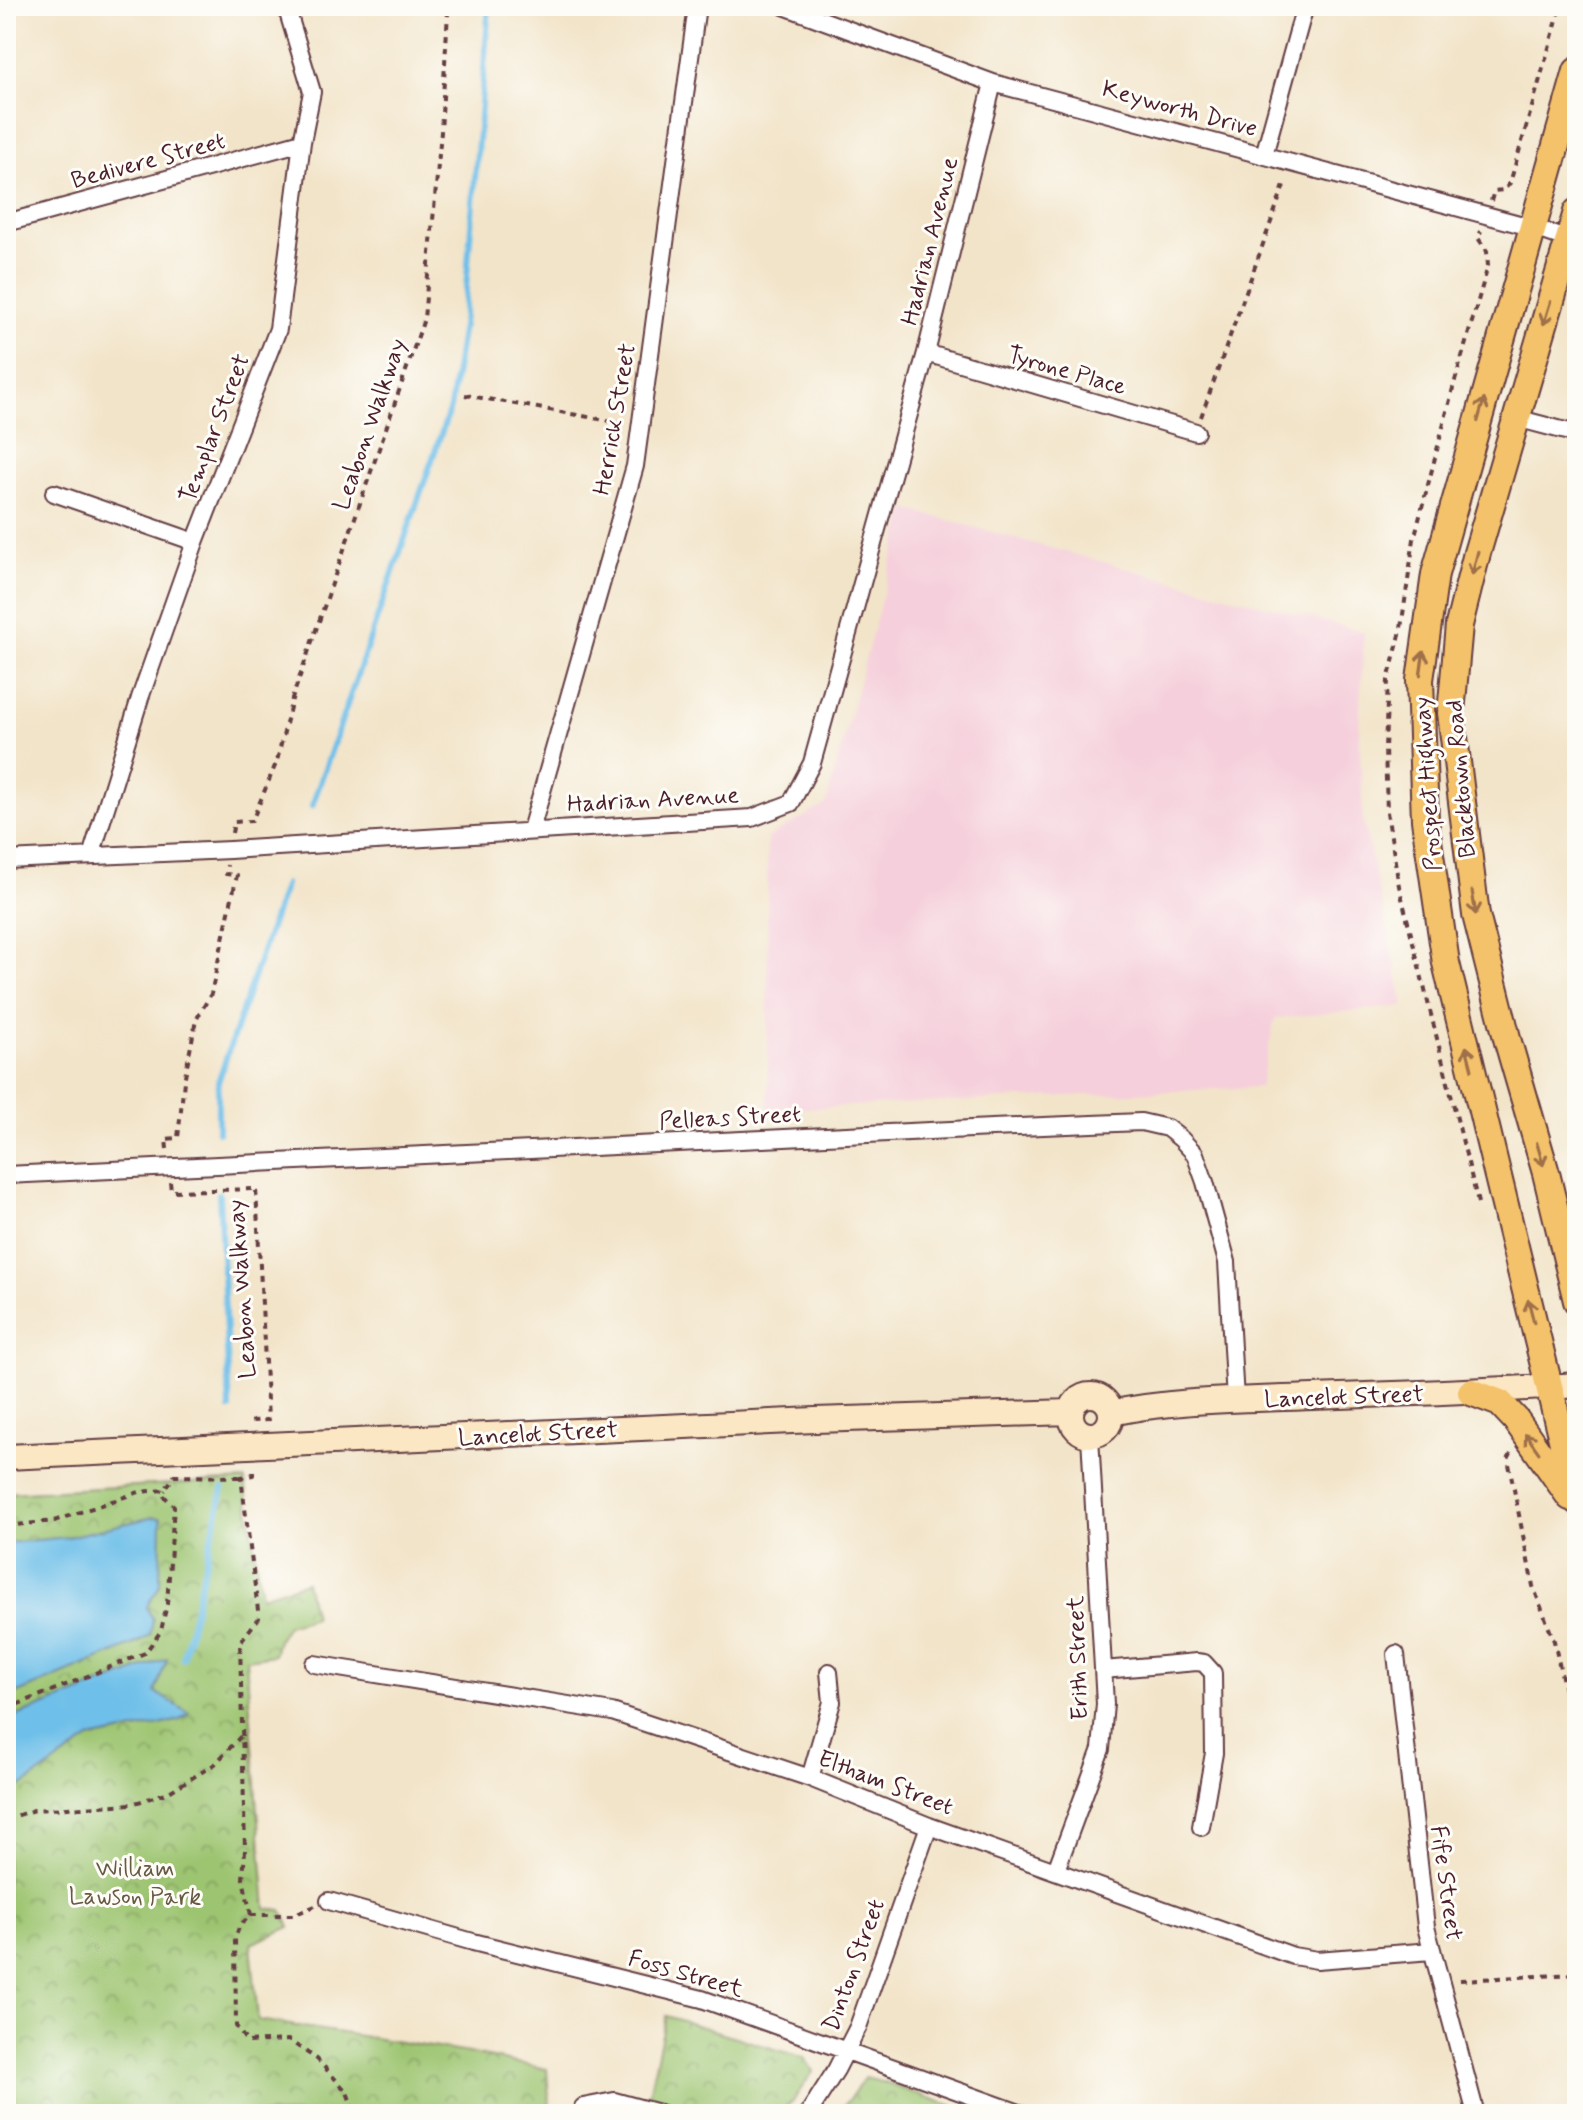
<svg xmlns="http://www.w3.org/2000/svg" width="1583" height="2120" viewBox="0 0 1583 2120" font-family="Mynerve,sans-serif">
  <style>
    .built { fill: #f5cfdb }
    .park { fill: url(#park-crowns); stroke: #74724e; stroke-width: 2 }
    .water { fill: #6ebfe9; stroke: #5c6f8a; stroke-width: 2 }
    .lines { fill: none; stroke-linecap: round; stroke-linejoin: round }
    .stream { stroke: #6ebfe9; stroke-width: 6 }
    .street-casing { stroke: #633d43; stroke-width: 20 }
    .secondary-casing { stroke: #633d43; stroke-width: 28 }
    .primary-casing { stroke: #633d43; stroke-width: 30 }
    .path { stroke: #633d43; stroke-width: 4; stroke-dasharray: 6 6; stroke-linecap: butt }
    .street { stroke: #fff; stroke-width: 16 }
    .secondary { stroke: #fbe7c3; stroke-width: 24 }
    .primary { stroke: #f4c26a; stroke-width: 26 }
    .oneway { stroke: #9f704a }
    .labels { text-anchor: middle; stroke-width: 6; stroke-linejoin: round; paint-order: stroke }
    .street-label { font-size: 24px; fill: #4a1f2b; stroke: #fdfcf7 }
    .park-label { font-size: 24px; fill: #675944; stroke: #fdfcf7 }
  </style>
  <defs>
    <pattern id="park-crowns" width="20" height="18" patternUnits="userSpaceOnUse" patternTransform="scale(2)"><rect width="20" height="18" fill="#9dc571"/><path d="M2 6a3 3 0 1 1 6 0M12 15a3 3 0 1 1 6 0" fill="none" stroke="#829f5d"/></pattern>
  </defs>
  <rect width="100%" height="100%" fill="#fdfcf7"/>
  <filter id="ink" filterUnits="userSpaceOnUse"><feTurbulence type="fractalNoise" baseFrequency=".0125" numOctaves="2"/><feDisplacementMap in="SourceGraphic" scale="16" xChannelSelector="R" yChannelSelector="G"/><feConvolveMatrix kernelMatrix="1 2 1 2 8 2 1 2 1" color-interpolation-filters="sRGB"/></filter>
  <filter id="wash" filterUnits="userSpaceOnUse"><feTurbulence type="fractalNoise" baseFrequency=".006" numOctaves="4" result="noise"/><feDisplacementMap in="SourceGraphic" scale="32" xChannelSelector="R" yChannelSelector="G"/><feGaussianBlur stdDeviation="1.8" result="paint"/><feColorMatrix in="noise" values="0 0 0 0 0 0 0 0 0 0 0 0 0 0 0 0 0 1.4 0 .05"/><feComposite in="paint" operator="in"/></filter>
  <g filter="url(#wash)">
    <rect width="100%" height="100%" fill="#f2e4c9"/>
    <path class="built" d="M 906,509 L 1364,632 L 1359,730 L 1363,819 L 1404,1006 L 1275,1018 L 1260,1087 L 768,1110 L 767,838 L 826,804 Z"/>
    <path class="park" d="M 245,1480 L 261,1596 L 306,1582 L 314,1617 L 287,1625 L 278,1640 L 274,1655 L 246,1659 L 266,1909 L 282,1910 L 290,1927 L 251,1944 L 258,2020 L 463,2052 L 547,2069 L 550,2114 L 6,2114 L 6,1493 Z
      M 666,2016 L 805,2058 L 813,2071 L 793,2101 L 778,2114 L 706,2114 L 649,2094 Z
      M 865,2078 L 885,2083 L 977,2114 L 838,2114 Z"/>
    <path class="water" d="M 153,1517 L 161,1518 L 160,1584 C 157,1594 149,1599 147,1608 L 153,1620 L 150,1635 L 141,1641 L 6,1698 L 6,1543 L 68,1537 Z
      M 167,1659 L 155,1692 L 189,1713 L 180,1720 L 160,1725 L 90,1739 L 6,1797 L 6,1720 Z"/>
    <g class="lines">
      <path class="stream" d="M 312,806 L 450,408 L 463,325 L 489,6
        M 218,1132 L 218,1082 L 285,884
        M 219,1194 L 230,1409
        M 183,1658 L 223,1489"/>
    </g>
  </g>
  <g filter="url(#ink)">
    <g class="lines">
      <g class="street-casing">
        <path id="street" d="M 784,6 L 993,83 L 1538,229 L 1569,240
          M 1264,155 L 1305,6
          M 6,223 L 302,142
          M 926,353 L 1196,432
          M 1516,418 L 1577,434
          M 54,493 L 195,542
          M 531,830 L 635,466 L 697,6
          M 91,856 L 140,698 L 195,542 L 278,329 L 302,142 L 312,92 L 286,6
          M 6,860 L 230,850 L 752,818 L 791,803 L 812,763 L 926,353 L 993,83
          M 6,1175 L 992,1128 L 1141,1122 L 1167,1128 L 1181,1139 L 1195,1154 L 1205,1182 L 1227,1262 L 1235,1400
          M 1396,1654 L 1426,1927 L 1476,2114
          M 314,1664 L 612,1712 L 810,1778 L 929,1826 L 1293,1956 L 1317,1960 L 1432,1951
          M 1103,1670 L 1197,1662 L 1204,1663 L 1213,1673 L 1214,1753 L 1201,1827
          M 810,1778 L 832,1702 L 829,1672
          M 1056,1870 L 1101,1749 L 1105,1704 L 1090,1436
          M 329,1901 L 473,1942 L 702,1999 L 1022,2114
          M 583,2107 L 614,2101 L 662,2114
          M 808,2114 L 836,2070 L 858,2027 L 929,1826"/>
      </g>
      <g class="secondary-casing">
        <path id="secondary" d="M1071 1415a20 20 0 1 1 40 0a20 20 0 1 1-40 0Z
          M 1111,1413 C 1177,1399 1246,1400 1313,1397 C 1401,1394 1489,1391 1577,1385
          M 6,1457 L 815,1420 L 1070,1412"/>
      </g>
      <g class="primary-casing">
        <path id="primary" d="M 1577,71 L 1435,574 L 1420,680 L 1425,820 L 1446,963 L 1577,1501
          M 1577,212 L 1477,553 L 1459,625 L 1451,713 L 1476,915 L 1508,1042 L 1546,1173 L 1577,1301
          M 1471,1392 L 1500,1403 L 1516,1420 L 1570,1497"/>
      </g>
      <path class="path" d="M 1491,201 L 1494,191 L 1504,190 L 1510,183 L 1561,6
        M 465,395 L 622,423
        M 1201,417 L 1286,180
        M 232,833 L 234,822 L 252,821 L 277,761 L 292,699 L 424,319 L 441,132 L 448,12 L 446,6
        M 167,1149 L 166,1139 L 178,1138 L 184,1081 L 196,1020 L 211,994 L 237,875 L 226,874 L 227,865
        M 170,1182 L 171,1191 L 256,1189 L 268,1420 L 253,1421 L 253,1427
        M 1478,1203 L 1399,886 L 1387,812 L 1385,748 L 1388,680 L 1400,635 L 1414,539 L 1453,388 L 1488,266 L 1487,251 L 1478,238 L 1481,231
        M 1511,1453 L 1508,1459 L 1533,1586 L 1554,1641 L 1577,1745
        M 6,1526 L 54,1521 L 139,1492 L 165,1490 L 174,1476 L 241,1477
        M 6,1709 L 145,1653 L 161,1631 L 167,1604 L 174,1506 L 162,1494 L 165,1490
        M 6,1819 L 34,1810 L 132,1804 L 169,1792 L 215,1764 L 241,1736
        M 315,1906 L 293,1915 L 251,1915 L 240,1925 L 235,1938 L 236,2026 L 247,2042 L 288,2040 L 317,2059 L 347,2092 L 355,2114
        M 251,1915 L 243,1879 L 245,1850 L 240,1642 L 259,1618 L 241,1477 L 253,1475 L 253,1468
        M 1460,1980 L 1577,1974"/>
      <use href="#street" class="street"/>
      <use href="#secondary" class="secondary"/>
      <use href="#primary" class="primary"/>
    </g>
    <defs><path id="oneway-shaft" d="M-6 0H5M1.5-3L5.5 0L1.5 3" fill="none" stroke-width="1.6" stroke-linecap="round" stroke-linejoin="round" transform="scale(2)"/></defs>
    <g class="oneway">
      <use href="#oneway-shaft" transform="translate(1547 313) rotate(107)"/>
      <use href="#oneway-shaft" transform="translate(1481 410) rotate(-74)"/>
      <use href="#oneway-shaft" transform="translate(1475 563) rotate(104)"/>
      <use href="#oneway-shaft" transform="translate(1422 663) rotate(-82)"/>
      <use href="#oneway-shaft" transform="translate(1474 903) rotate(81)"/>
      <use href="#oneway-shaft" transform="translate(1469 1058) rotate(-104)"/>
      <use href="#oneway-shaft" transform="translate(1540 1154) rotate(74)"/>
      <use href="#oneway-shaft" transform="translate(1531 1311) rotate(-104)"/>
      <use href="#oneway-shaft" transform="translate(1532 1443) rotate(-125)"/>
    </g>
  </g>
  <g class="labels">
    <g class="street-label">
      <text transform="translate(1180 108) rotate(15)" y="8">Keyworth Drive</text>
      <text transform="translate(148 160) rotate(-15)" y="8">Bedivere Street</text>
      <text transform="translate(929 241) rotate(-76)" y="8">Hadrian Avenue</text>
      <text transform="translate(1067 370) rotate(16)" y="8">Tyrone Place</text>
      <text transform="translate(614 419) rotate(-80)" y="8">Herrick Street</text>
      <text transform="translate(369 424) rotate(-71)" y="8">Leabon Walkway</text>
      <text transform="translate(214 428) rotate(-69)" y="8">Templar Street</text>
      <text transform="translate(1460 779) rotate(-95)" y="8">Blacktown Road</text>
      <text transform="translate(1427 784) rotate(-94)" y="8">Prospect Highway</text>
      <text transform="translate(653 799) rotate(-3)" y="8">Hadrian Avenue</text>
      <text transform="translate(730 1117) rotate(-3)" y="8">Pelleas Street</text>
      <text transform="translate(241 1289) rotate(-94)" y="8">Leabon Walkway</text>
      <text transform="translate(1344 1396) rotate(-2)" y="8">Lancelot Street</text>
      <text transform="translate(538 1433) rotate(-3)" y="8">Lancelot Street</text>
      <text transform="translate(1077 1658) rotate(-92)" y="8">Erith Street</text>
      <text transform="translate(886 1782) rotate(21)" y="8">Eltham Street</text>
      <text transform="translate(1447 1883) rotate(82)" y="8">Fife Street</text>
      <text transform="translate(853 1965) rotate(-70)" y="8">Dinton Street</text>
      <text transform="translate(686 1973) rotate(16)" y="8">Foss Street</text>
    </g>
    <g class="park-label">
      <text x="135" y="1876">William<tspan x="135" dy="28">Lawson Park</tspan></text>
    </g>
  </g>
  <rect width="1583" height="2120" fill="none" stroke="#fdfcf7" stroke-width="32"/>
</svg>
